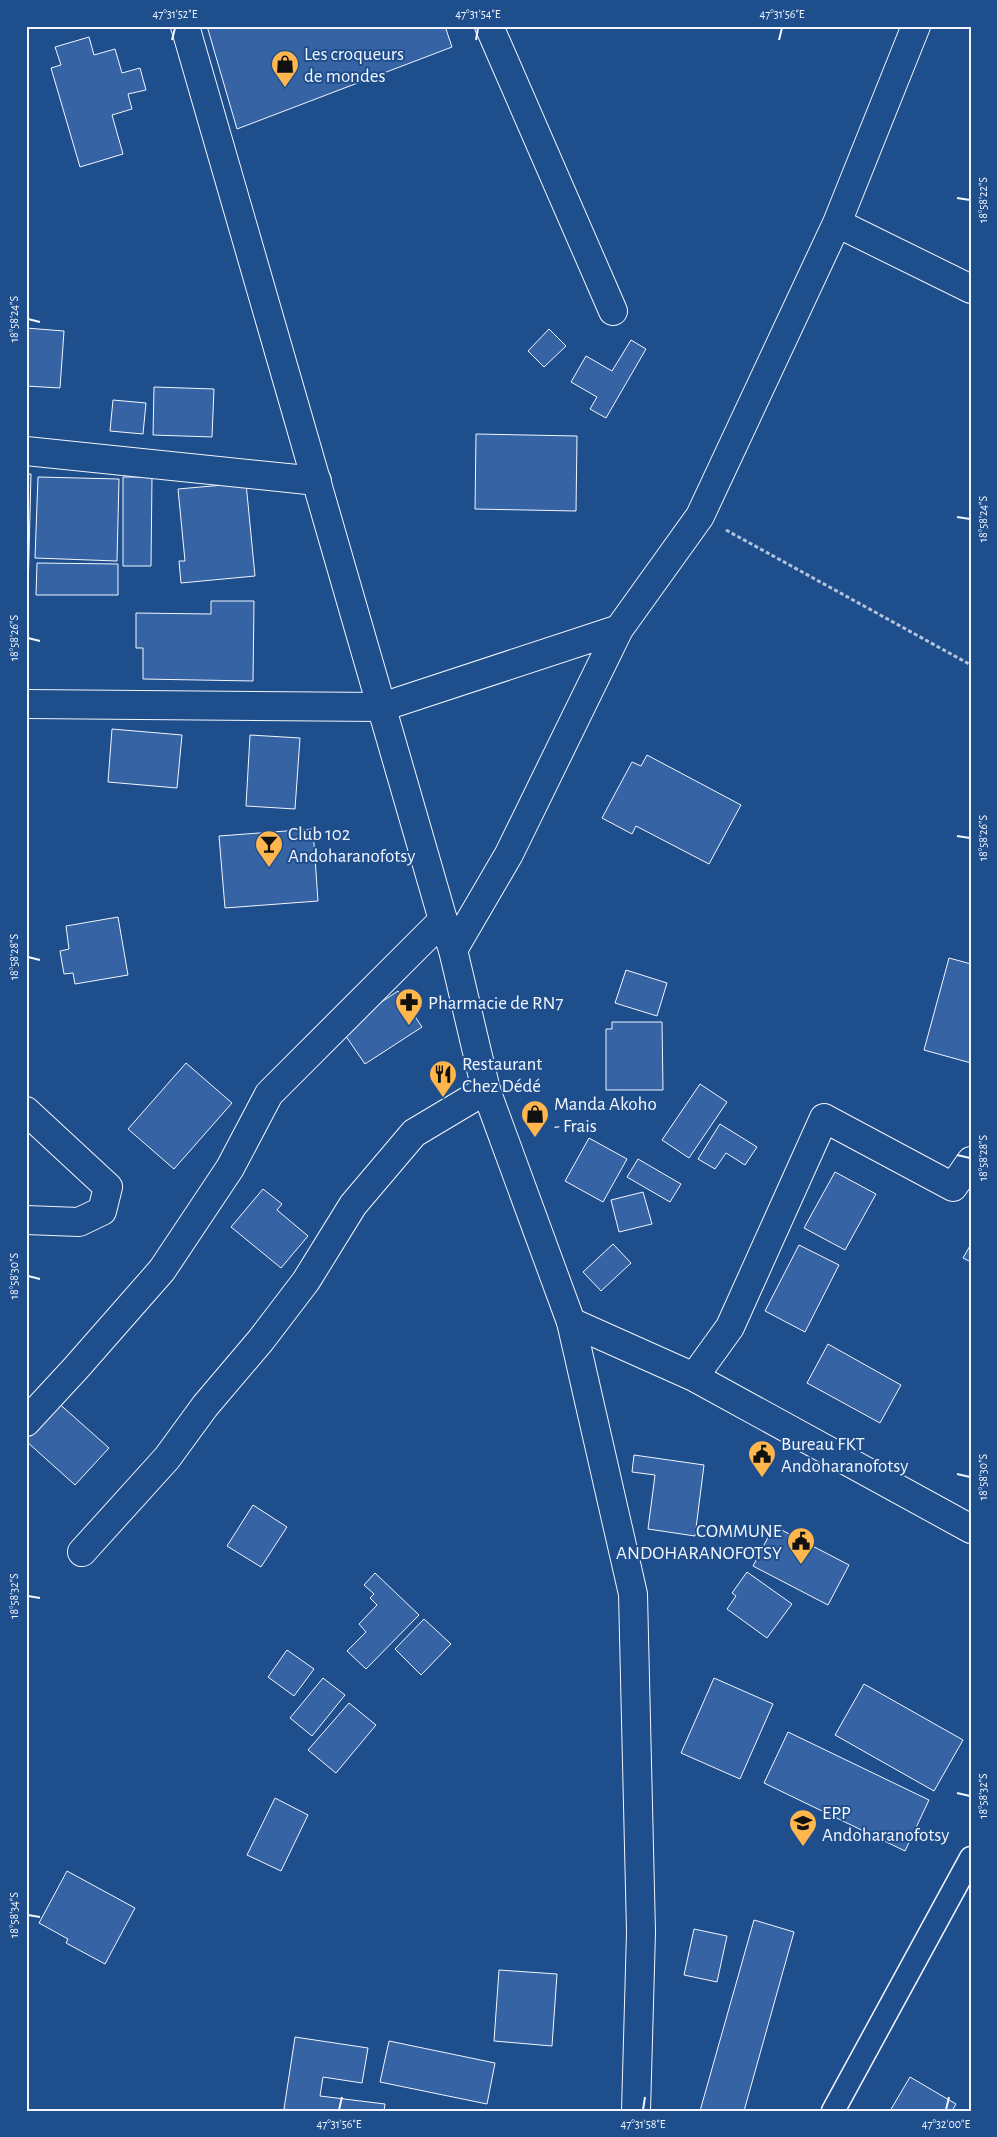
<svg xmlns="http://www.w3.org/2000/svg" width="997" height="2137" viewBox="0 0 997 2137" font-family="'Alegreya Sans',sans-serif">
  <style>
    .building { fill: #3563a3; stroke: #f2f6ff }
    .lines { fill: none; stroke-linecap: round; stroke-linejoin: round }
    .pedestrian-casing { stroke: #f2f6ff; stroke-width: 25 }
    .minor-casing { stroke: #f2f6ff; stroke-width: 30 }
    .primary-casing { stroke: #f2f6ff; stroke-width: 30 }
    .path { stroke: #b3c4dc; stroke-width: 3; stroke-dasharray: 4 2.5; stroke-linecap: butt }
    .pedestrian { stroke: #1f4e8c; stroke-width: 22 }
    .minor { stroke: #1f4e8c; stroke-width: 28 }
    .primary { stroke: #1f4e8c; stroke-width: 28 }
    .ticks { fill: none; stroke: #f2f6ff; stroke-width: 2 }
    .labels { text-anchor: middle; stroke-width: 4; stroke-linejoin: round; paint-order: stroke }
    .poi-label { font-size: 19px; fill: #f2f6ff; stroke: #1f4e8c; text-anchor: start }
    .neatline { fill: none; stroke: #f2f6ff; stroke-width: 2 }
    .ticks-label { font-size: 12px; text-anchor: middle; fill: #f2f6ff }
  </style>
  <rect width="100%" height="100%" fill="#1f4e8c"/>
  <path class="building" d="M 207,26 L 445,26 L 452,47 L 237,129 Z
    M 89,37 L 94,55 L 115,49 L 122,73 L 140,68 L 146,90 L 128,94 L 132,109 L 112,115 L 123,154 L 80,167 L 51,68 L 61,65 L 55,47 Z
    M 26,328 L 64,331 L 60,388 L 26,386 Z
    M 549,329 L 566,346 L 544,367 L 528,351 Z
    M 631,340 L 646,349 L 606,418 L 590,409 L 597,397 L 571,382 L 586,356 L 612,371 Z
    M 154,387 L 214,389 L 212,437 L 153,435 Z
    M 113,400 L 146,403 L 143,434 L 110,431 Z
    M 476,434 L 577,436 L 576,511 L 475,509 Z
    M 26,474 L 31,474 L 28,593 L 26,593 Z
    M 38,477 L 119,479 L 117,561 L 35,558 Z
    M 123,477 L 152,477 L 151,566 L 123,566 Z
    M 246,483 L 255,576 L 181,583 L 179,561 L 185,561 L 178,489 Z
    M 37,563 L 118,564 L 118,595 L 36,595 Z
    M 211,601 L 254,601 L 253,681 L 143,679 L 143,648 L 136,648 L 136,613 L 211,614 Z
    M 112,729 L 182,735 L 177,788 L 108,782 Z
    M 250,735 L 300,738 L 295,809 L 246,806 Z
    M 647,755 L 741,805 L 709,864 L 636,826 L 632,834 L 602,818 L 632,762 L 641,766 Z
    M 313,829 L 318,901 L 225,908 L 219,836 Z
    M 118,917 L 128,975 L 75,984 L 73,973 L 64,974 L 60,951 L 69,949 L 66,926 Z
    M 949,958 L 971,964 L 971,1063 L 924,1050 Z
    M 626,970 L 667,983 L 657,1016 L 615,1003 Z
    M 398,991 L 422,1027 L 365,1064 L 341,1029 Z
    M 612,1022 L 662,1022 L 663,1090 L 606,1090 L 606,1029 L 612,1029 Z
    M 186,1063 L 232,1103 L 174,1169 L 128,1129 Z
    M 700,1084 L 727,1102 L 689,1158 L 662,1140 Z
    M 720,1124 L 757,1147 L 745,1165 L 726,1153 L 715,1169 L 698,1159 Z
    M 589,1138 L 627,1159 L 603,1202 L 565,1181 Z
    M 638,1159 L 681,1184 L 670,1202 L 627,1177 Z
    M 835,1172 L 876,1194 L 845,1250 L 804,1228 Z
    M 263,1189 L 282,1204 L 277,1210 L 308,1236 L 281,1268 L 231,1227 Z
    M 643,1192 L 652,1224 L 619,1232 L 611,1200 Z
    M 613,1244 L 631,1263 L 601,1291 L 583,1272 Z
    M 971,1244 L 971,1262 L 963,1258 Z
    M 799,1245 L 839,1265 L 805,1332 L 765,1311 Z
    M 828,1344 L 901,1385 L 880,1423 L 807,1383 Z
    M 55,1400 L 109,1448 L 75,1485 L 26,1441 L 26,1432 Z
    M 634,1455 L 704,1465 L 695,1536 L 648,1529 L 655,1475 L 632,1472 Z
    M 253,1505 L 287,1527 L 261,1567 L 227,1546 Z
    M 774,1526 L 849,1565 L 828,1605 L 753,1566 Z
    M 747,1572 L 792,1604 L 767,1638 L 727,1609 L 736,1596 L 732,1593 Z
    M 375,1573 L 419,1615 L 366,1669 L 347,1651 L 366,1632 L 359,1624 L 377,1605 L 370,1598 L 374,1594 L 364,1585 Z
    M 424,1619 L 451,1644 L 421,1675 L 395,1649 Z
    M 287,1650 L 314,1669 L 294,1696 L 268,1677 Z
    M 323,1678 L 345,1695 L 312,1736 L 290,1718 Z
    M 714,1678 L 773,1704 L 740,1779 L 681,1753 Z
    M 864,1684 L 963,1740 L 934,1791 L 835,1735 Z
    M 349,1703 L 376,1725 L 336,1773 L 308,1750 Z
    M 788,1732 L 929,1800 L 905,1851 L 764,1783 Z
    M 275,1798 L 308,1815 L 281,1871 L 247,1855 Z
    M 67,1871 L 135,1908 L 105,1964 L 66,1943 L 68,1939 L 39,1923 Z
    M 754,1920 L 794,1932 L 744,2111 L 700,2111 Z
    M 694,1929 L 727,1936 L 717,1982 L 684,1975 Z
    M 499,1970 L 557,1974 L 552,2046 L 494,2041 Z
    M 295,2037 L 368,2048 L 362,2083 L 323,2077 L 320,2096 L 385,2104 L 384,2111 L 297,2111 L 284,2109 Z
    M 389,2041 L 495,2063 L 487,2104 L 380,2082 Z
    M 910,2077 L 956,2104 L 952,2111 L 890,2111 Z"/>
  <g class="lines">
    <g class="pedestrian-casing">
      <path id="pedestrian" d="M 833,2111 L 971,1858"/>
    </g>
    <g class="minor-casing">
      <path id="minor" d="M 489,26 L 613,311
        M 837,223 L 971,289
        M 26,451 L 317,481
        M 26,704 L 382,707 L 619,629
        M 453,950 L 509,854 L 619,629 L 700,516 L 837,223 L 916,26
        M 26,1111 L 108,1187 L 102,1211 L 79,1222 L 26,1220
        M 571,1322 L 694,1377 L 971,1529
        M 694,1377 L 730,1327 L 824,1118 L 953,1187 L 971,1161
        M 26,1422 L 76,1368 L 162,1270 L 230,1168 L 269,1094 L 443,920
        M 82,1552 L 167,1458 L 205,1406 L 261,1340 L 306,1281 L 353,1205 L 414,1133 L 486,1090"/>
    </g>
    <g class="primary-casing">
      <path id="primary" d="M 185,26 L 443,920 L 453,950 L 486,1090 L 571,1322 L 633,1594 L 641,1932 L 636,2111"/>
    </g>
    <path class="path" d="M 726,530 L 971,665"/>
    <use href="#pedestrian" class="pedestrian"/>
    <use href="#minor" class="minor"/>
    <use href="#primary" class="primary"/>
  </g>
  <path class="ticks" d="M 172,40 L 175,28M 476,40 L 478,28M 779,40 L 782,28M 957,198 L 970,200M 28,319 L 40,322M 957,517 L 970,519M 28,638 L 40,641M 957,836 L 970,838M 28,957 L 40,960M 957,1155 L 970,1158M 28,1276 L 40,1279M 957,1474 L 970,1477M 28,1596 L 40,1598M 957,1793 L 970,1796M 28,1915 L 40,1917M 339,2110 L 342,2097M 643,2110 L 645,2097M 946,2110 L 949,2097"/>
  <defs>
    <g id="shop-pin" transform="scale(1.4375)"><path d="M0 17L-7.5 6A9.5 9.5 0 1 1 7.5 6Z" fill="#ffb74d" stroke="#1f4e8c"/><path d="M-5-2.5h2.3a2.7 3.5 0 0 1 5.4 0H5L5.5 6h-11ZM-1.5-2.5h3a1.5 2.3 0 0 0-3 0Z" fill="#111"/></g>
    <g id="bar-pin" transform="scale(1.4375)"><path d="M0 17L-7.5 6A9.5 9.5 0 1 1 7.5 6Z" fill="#ffb74d" stroke="#1f4e8c"/><path d="M-6-5H6L.8 .8V4.5H3.5V6h-7V4.5H-.8V.8Z" fill="#111"/></g>
    <g id="pharmacy-pin" transform="scale(1.4375)"><path d="M0 17L-7.5 6A9.5 9.5 0 1 1 7.5 6Z" fill="#ffb74d" stroke="#1f4e8c"/><path d="M-2-6h4v4h4v4h-4v4h-4v-4h-4v-4h4Z" fill="#111"/></g>
    <g id="restaurant-pin" transform="scale(1.4375)"><path d="M0 17L-7.5 6A9.5 9.5 0 1 1 7.5 6Z" fill="#ffb74d" stroke="#1f4e8c"/><path d="M-5-6h1v4h1v-4h1v4h1v-4h1v5L-1.5 .5V6h-2V.5L-5-1ZM5-6V6H3V1.5H1.5Q1.5-4 5-6Z" fill="#111"/></g>
    <g id="civic-pin" transform="scale(1.4375)"><path d="M0 17L-7.5 6A9.5 9.5 0 1 1 7.5 6Z" fill="#ffb74d" stroke="#1f4e8c"/><path d="M-.6-6.5H3V-4.5H.6V-3L4-1V1h2V6H-6V1h2V-1L-.6-3ZM-1.2 2.5V6h2.4V2.5Z" fill="#111"/></g>
    <g id="school-pin" transform="scale(1.4375)"><path d="M0 17L-7.5 6A9.5 9.5 0 1 1 7.5 6Z" fill="#ffb74d" stroke="#1f4e8c"/><path d="M0-5L7-2L0 1L-7-2ZM-4 1L0 2.5L4 1V4Q0 6-4 4Z" fill="#111"/></g>
  </defs>
  <g fill-rule="evenodd">
    <use href="#shop-pin" x="285" y="64"/>
    <use href="#bar-pin" x="269" y="844"/>
    <use href="#pharmacy-pin" x="409" y="1002"/>
    <use href="#restaurant-pin" x="443" y="1074"/>
    <use href="#shop-pin" x="535" y="1114"/>
    <use href="#civic-pin" x="762" y="1454"/>
    <use href="#civic-pin" x="801" y="1541"/>
    <use href="#school-pin" x="803" y="1823"/>
  </g>
  <g class="labels">
    <g class="poi-label">
      <text x="304" y="60">Les croqueurs<tspan x="304" dy="22">de mondes</tspan></text>
      <text x="288" y="840">Club 102<tspan x="288" dy="22">Andoharanofotsy</tspan></text>
      <text x="428" y="1009">Pharmacie de RN7</text>
      <text x="462" y="1070">Restaurant<tspan x="462" dy="22">Chez Dédé</tspan></text>
      <text x="554" y="1110">Manda Akoho<tspan x="554" dy="22">- Frais</tspan></text>
      <text x="781" y="1450">Bureau FKT<tspan x="781" dy="22">Andoharanofotsy</tspan></text>
      <text x="782" y="1537" text-anchor="end">COMMUNE<tspan x="782" dy="22">ANDOHARANOFOTSY</tspan></text>
      <text x="822" y="1819">EPP<tspan x="822" dy="22">Andoharanofotsy</tspan></text>
    </g>
  </g>
  <rect width="997" height="2137" fill="none" stroke="#1f4e8c" stroke-width="55"/>
  <rect x="28" y="28" width="942" height="2082" class="neatline"/>
  <g class="ticks-label">
    <text x="175" y="18">47°31'52"E</text>
    <text x="478" y="18">47°31'54"E</text>
    <text x="782" y="18">47°31'56"E</text>
    <text transform="translate(983 200) rotate(-90)" y="4">18°58'22"S</text>
    <text transform="translate(14 319) rotate(-90)" y="4">18°58'24"S</text>
    <text transform="translate(983 519) rotate(-90)" y="4">18°58'24"S</text>
    <text transform="translate(14 638) rotate(-90)" y="4">18°58'26"S</text>
    <text transform="translate(983 838) rotate(-90)" y="4">18°58'26"S</text>
    <text transform="translate(14 957) rotate(-90)" y="4">18°58'28"S</text>
    <text transform="translate(983 1158) rotate(-90)" y="4">18°58'28"S</text>
    <text transform="translate(14 1276) rotate(-90)" y="4">18°58'30"S</text>
    <text transform="translate(983 1477) rotate(-90)" y="4">18°58'30"S</text>
    <text transform="translate(14 1596) rotate(-90)" y="4">18°58'32"S</text>
    <text transform="translate(983 1796) rotate(-90)" y="4">18°58'32"S</text>
    <text transform="translate(14 1915) rotate(-90)" y="4">18°58'34"S</text>
    <text x="339" y="2128">47°31'56"E</text>
    <text x="643" y="2128">47°31'58"E</text>
    <text x="946" y="2128">47°32'00"E</text>
  </g>
</svg>
